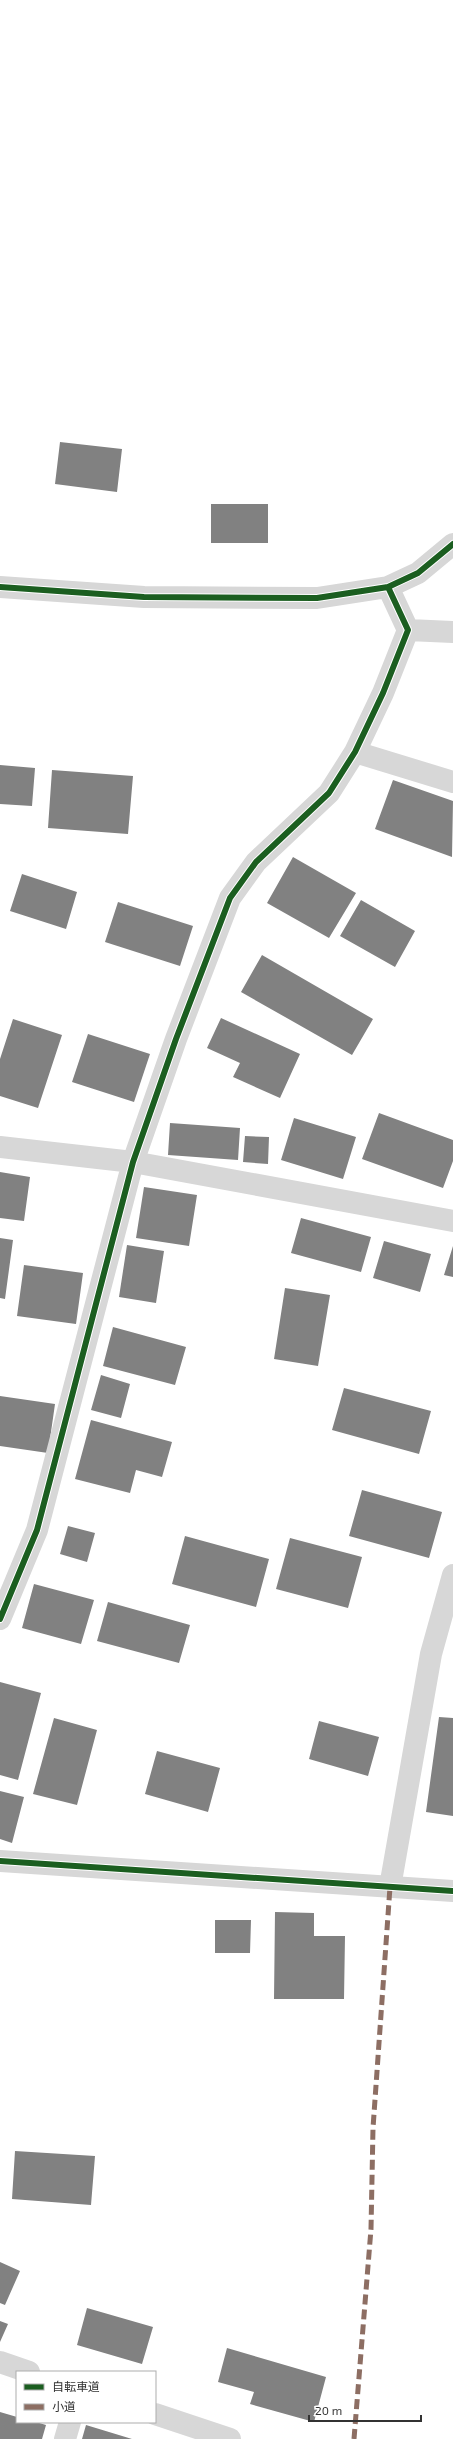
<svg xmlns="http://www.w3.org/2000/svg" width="453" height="2439" viewBox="0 0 453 2439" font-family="'Exo 2','Noto Sans JP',sans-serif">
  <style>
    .building { fill: #818181 }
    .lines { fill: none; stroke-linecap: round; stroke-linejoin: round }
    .minor { stroke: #d7d7d7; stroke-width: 22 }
    .quiet { stroke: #8d6e63; stroke-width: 5; stroke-dasharray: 10 5; stroke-linecap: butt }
    .cycleway-casing { stroke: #fff; stroke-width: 8 }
    .cycleway { stroke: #1b5e20; stroke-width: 6 }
  </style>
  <rect width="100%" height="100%" fill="#fff"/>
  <path class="building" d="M 60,442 L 122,449 L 117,492 L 55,484 Z
    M 211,504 L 268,504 L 268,543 L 211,543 Z
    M 0,765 L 35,768 L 32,806 L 0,804 Z
    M 52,770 L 133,776 L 128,834 L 48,828 Z
    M 393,780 L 453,801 L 452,857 L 375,829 Z
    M 293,857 L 356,893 L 329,938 L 267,903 Z
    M 22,874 L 77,892 L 66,929 L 10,911 Z
    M 361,900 L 415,931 L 395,967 L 340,936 Z
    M 118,902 L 193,926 L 180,966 L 105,942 Z
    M 262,955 L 373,1019 L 352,1055 L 241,992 Z
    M 221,1018 L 300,1054 L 280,1098 L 233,1077 L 240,1063 L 207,1048 Z
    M 13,1019 L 62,1035 L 38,1108 L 0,1096 L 0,1059 Z
    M 88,1034 L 150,1054 L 134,1102 L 72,1082 Z
    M 379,1113 L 453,1140 L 453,1161 L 443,1188 L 362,1159 Z
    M 294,1118 L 356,1137 L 343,1179 L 281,1160 Z
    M 170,1123 L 240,1128 L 238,1160 L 168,1155 Z
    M 245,1136 L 269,1137 L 268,1164 L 243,1162 Z
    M 0,1172 L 30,1177 L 24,1221 L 0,1218 Z
    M 144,1187 L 197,1195 L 189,1246 L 136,1238 Z
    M 301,1218 L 371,1237 L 361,1272 L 291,1253 Z
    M 0,1238 L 13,1240 L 5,1299 L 0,1298 Z
    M 384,1241 L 431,1254 L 420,1292 L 373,1278 Z
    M 127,1245 L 164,1251 L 156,1303 L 119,1297 Z
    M 453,1246 L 453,1277 L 444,1275 Z
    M 24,1265 L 83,1273 L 76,1324 L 17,1316 Z
    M 285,1288 L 330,1295 L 318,1366 L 274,1359 Z
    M 113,1327 L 186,1347 L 175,1385 L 103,1366 Z
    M 101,1375 L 130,1384 L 121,1418 L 91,1410 Z
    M 344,1388 L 431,1411 L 419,1454 L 332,1430 Z
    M 0,1396 L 55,1404 L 48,1453 L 0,1446 Z
    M 91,1420 L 172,1442 L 162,1477 L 136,1470 L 130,1493 L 75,1479 Z
    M 362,1490 L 442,1512 L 429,1558 L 349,1536 Z
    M 68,1526 L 95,1533 L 87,1562 L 60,1554 Z
    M 185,1536 L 269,1559 L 256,1607 L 172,1584 Z
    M 290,1538 L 362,1557 L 348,1608 L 276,1589 Z
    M 34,1584 L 94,1600 L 81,1644 L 22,1628 Z
    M 108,1602 L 190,1625 L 179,1663 L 97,1641 Z
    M 0,1682 L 41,1693 L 18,1780 L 0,1775 Z
    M 439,1717 L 453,1718 L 453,1816 L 426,1812 Z
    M 54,1718 L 97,1730 L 77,1805 L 33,1794 Z
    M 319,1721 L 379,1737 L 368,1776 L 309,1759 Z
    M 157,1751 L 220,1768 L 208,1812 L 145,1794 Z
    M 0,1791 L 24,1797 L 12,1843 L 0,1839 Z
    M 275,1912 L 314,1913 L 314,1936 L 345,1936 L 344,1999 L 274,1999 Z
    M 215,1920 L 251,1920 L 250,1953 L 215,1953 Z
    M 15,2151 L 95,2156 L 91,2205 L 12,2199 Z
    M 0,2262 L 20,2271 L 5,2305 L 0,2303 Z
    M 87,2308 L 153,2327 L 142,2364 L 77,2345 Z
    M 0,2321 L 8,2324 L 0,2342 Z
    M 227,2348 L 326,2377 L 314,2422 L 250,2404 L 254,2392 L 218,2382 Z
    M 0,2412 L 17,2417 L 17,2422 L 36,2422 L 46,2425 L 42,2439 L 0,2439 Z
    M 86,2425 L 132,2439 L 82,2439 Z"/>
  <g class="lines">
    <path class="minor" d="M 0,587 L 144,597 L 317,598 L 388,587 L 418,573 L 453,544
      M 408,630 L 453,632
      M 355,752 L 453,782
      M 0,1147 L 133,1162 L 453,1221
      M 0,1619 L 37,1530 L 133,1162 L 176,1039 L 230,898 L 256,862 L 329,793 L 355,752 L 383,693 L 408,630 L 388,587
      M 0,1861 L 453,1891
      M 390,1887 L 431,1654 L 453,1575
      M 0,2362 L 29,2372
      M 155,2414 L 230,2439
      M 65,2439 L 70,2422"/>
    <path class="quiet" d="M 354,2439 L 371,2229 L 373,2128 L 390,1887"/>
    <g class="cycleway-casing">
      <path id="cycleway" d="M 0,587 L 144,597 L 317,598 L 388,587 L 418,573 L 453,544
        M 0,1619 L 37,1530 L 133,1162 L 176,1039 L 230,898 L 256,862 L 329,793 L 355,752 L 383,693 L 408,630 L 388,587
        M 0,1861 L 453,1891"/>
    </g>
    <use href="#cycleway" class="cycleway"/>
  </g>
  <rect x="16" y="2371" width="140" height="52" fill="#ffffff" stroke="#adadad"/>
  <rect x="24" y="2384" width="20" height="6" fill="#1b5e20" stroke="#adadad"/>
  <text x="52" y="2391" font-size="12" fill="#333333">自転車道</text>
  <rect x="24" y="2404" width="20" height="6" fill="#8d6e63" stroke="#adadad"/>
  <text x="52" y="2411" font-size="12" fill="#333333">小道</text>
  <path d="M309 2415v6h112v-6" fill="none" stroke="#333333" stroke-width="2"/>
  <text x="315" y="2415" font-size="12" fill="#333333" stroke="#ffffff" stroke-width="3" paint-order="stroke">20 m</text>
</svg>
